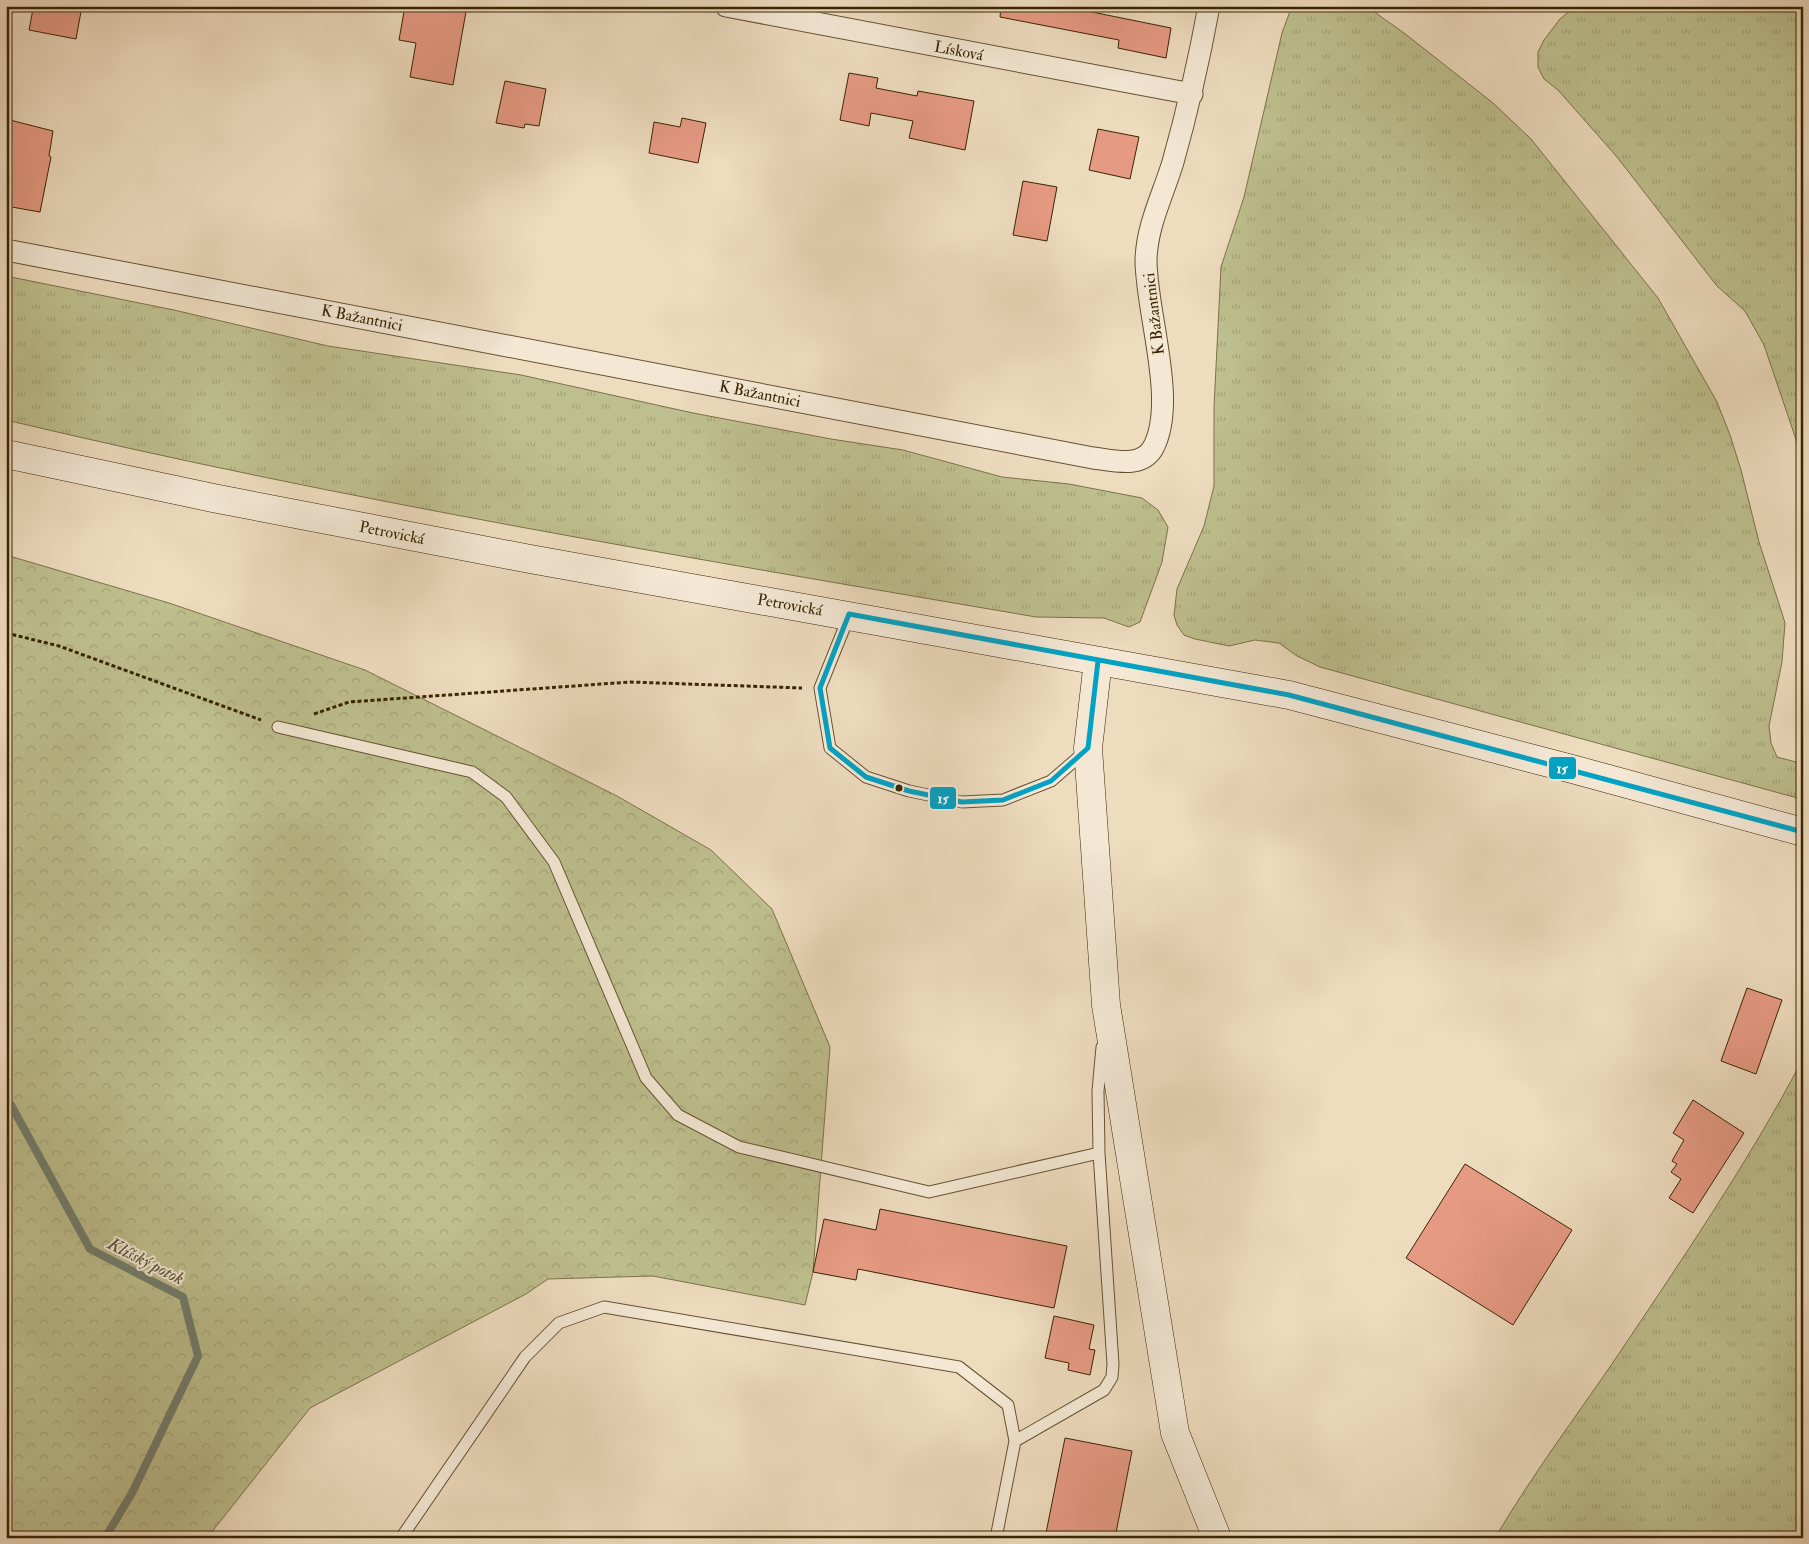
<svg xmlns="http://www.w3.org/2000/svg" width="1809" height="1544" viewBox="0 0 1809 1544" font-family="'IM FELL Double Pica',serif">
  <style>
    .grass { fill: url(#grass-tufts); stroke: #7c7248 }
    .forest { fill: url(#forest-crowns); stroke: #7c7248 }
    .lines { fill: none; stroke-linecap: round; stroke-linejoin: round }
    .stream { stroke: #737e6e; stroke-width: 8 }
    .building { fill: #e69a83; stroke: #392402 }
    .lane-casing { stroke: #665231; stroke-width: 13 }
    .street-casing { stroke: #665231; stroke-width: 23 }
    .secondary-casing { stroke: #392402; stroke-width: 29 }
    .path { stroke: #392402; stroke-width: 3; stroke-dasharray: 4 2.5; stroke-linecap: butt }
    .lane { stroke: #f4e8d5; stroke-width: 11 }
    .street { stroke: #f4e8d5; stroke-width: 21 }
    .secondary { stroke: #f4e8d5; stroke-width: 28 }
    .bus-1-casing { stroke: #f4e8d5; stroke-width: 9 }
    .bus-1 { stroke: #03a2c4; stroke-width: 5 }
    .bus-dot { fill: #392402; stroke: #f4e8d5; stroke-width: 2 }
    .labels { text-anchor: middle; stroke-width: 4; stroke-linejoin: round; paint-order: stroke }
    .street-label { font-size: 16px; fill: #392402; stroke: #f4e8d5 }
    .water-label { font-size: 18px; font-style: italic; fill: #565138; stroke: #f4e8d5 }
    .line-badge { stroke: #f4e8d5; stroke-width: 2 }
    .badge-label { font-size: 14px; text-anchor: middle; font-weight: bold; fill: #fff }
  </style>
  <defs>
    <pattern id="grass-tufts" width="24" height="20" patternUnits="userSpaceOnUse" patternTransform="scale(1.25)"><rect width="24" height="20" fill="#bebf8e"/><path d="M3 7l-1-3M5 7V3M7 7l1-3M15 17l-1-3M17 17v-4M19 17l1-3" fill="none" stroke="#a4a479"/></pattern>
    <pattern id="forest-crowns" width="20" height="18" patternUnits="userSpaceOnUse" patternTransform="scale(1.25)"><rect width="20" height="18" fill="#bebf8e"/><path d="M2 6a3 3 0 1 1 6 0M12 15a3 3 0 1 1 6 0" fill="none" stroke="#a4a479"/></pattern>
  </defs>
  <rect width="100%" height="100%" fill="#eedcbf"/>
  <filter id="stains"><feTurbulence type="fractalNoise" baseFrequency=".004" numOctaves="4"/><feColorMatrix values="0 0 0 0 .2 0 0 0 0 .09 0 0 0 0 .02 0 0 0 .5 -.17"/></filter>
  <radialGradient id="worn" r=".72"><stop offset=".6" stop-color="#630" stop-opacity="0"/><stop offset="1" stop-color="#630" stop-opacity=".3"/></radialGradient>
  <path class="grass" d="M 1292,6 L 1366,6 L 1404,33 L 1493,103 L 1531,139 L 1658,298 L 1717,402 L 1730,435 L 1741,470 L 1759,542 L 1781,610 L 1785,623 L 1782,662 L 1769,726 L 1771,743 L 1777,757 L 1796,762 L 1803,766 L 1803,796 L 1801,799 L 1320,667 L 1297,656 L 1279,643 L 1255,640 L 1229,646 L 1195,639 L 1184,635 L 1177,625 L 1174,615 L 1177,589 L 1204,526 L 1214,486 L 1214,407 L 1221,267 L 1244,197 L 1282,33 Z
    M 1576,6 L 1803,6 L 1803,460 L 1764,345 L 1745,311 L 1717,286 L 1617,157 L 1558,90 L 1544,79 L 1538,67 L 1538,52 L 1544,40 L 1560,19 Z
    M 6,276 L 174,310 L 328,346 L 521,375 L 693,413 L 831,439 L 903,450 L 1002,477 L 1069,484 L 1142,498 L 1158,510 L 1168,527 L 1162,562 L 1140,622 L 1129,627 L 1104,618 L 1036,617 C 691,558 346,501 6,420 Z
    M 1803,1059 L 1803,1538 L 1495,1538 C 1532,1475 1575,1418 1616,1358 C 1681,1261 1748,1163 1803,1059 Z"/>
  <path class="forest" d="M 6,555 L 169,603 L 365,670 L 617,796 L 711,850 L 772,909 L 830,1047 L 813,1272 L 805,1305 L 653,1276 L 548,1279 L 526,1294 L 310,1408 L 207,1538 L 6,1538 Z"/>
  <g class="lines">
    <path class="stream" d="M 6,1100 L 11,1105 L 90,1249 L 183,1297 L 198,1356 L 132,1493 L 105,1538"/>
  </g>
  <path class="building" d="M 40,6 L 82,6 L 76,39 L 29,30 L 33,9 L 39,10 Z
    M 405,6 L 467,6 L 453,85 L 410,77 L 416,43 L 399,40 Z
    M 1001,6 L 1088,6 L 1087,11 L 1171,28 L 1166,58 L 1118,48 L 1119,40 L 1000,17 Z
    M 849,73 L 878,78 L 876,88 L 917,96 L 918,91 L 974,101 L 965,150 L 909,138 L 913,121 L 871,113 L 869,126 L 840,120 Z
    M 505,81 L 546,89 L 539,126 L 525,124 L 524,128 L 496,123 Z
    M 682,118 L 706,123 L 698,163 L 649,153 L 654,122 L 680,127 Z
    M 6,119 L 53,131 L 49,156 L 51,157 L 40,212 L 6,206 L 6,180 L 11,153 L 6,152 Z
    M 1098,129 L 1139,137 L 1130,179 L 1089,170 Z
    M 1023,181 L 1057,187 L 1047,241 L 1013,235 Z
    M 1747,988 L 1782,1000 L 1756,1074 L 1721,1061 Z
    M 1693,1100 L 1744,1133 L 1693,1213 L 1669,1198 L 1681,1179 L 1671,1172 L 1677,1164 L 1672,1161 L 1684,1140 L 1673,1133 Z
    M 1465,1164 L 1572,1230 L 1513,1325 L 1406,1258 Z
    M 880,1209 L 1067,1246 L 1054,1308 L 858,1269 L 856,1280 L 813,1272 L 824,1219 L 876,1230 Z
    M 1054,1316 L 1094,1325 L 1089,1349 L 1095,1350 L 1090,1375 L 1068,1370 L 1069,1363 L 1045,1358 Z
    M 1065,1438 L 1132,1451 L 1115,1538 L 1045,1538 Z"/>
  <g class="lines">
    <g class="lane-casing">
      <path id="lane" d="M 849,616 L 820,688 L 830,748 L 866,777 L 909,791 L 962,802 L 1003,800 L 1051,781 L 1087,750
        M 278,727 L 472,772 L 506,797 L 554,862 L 646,1078 L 678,1115 L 739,1147 L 929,1192 L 1099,1153
        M 1015,1441 L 1104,1390 L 1112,1377 L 1113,1364 L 1099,1153 L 1098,1091 L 1102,1047
        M 401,1538 L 525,1357 L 559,1323 L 604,1307 L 959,1367 L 1008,1405 L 1015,1441 L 996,1538"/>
    </g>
    <g class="street-casing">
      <path id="street" d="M 726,6 L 1192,94
        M 6,250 L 1093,458 C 1112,460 1141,469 1153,448 C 1178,402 1146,313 1146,260 C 1147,225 1163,195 1173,162 C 1188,109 1199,60 1209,6"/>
    </g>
    <g class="secondary-casing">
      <path id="secondary" d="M 6,454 L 213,498 L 530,559 L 1289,695 L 1572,769 L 1803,832
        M 1098,661 L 1088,748 L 1106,1005 L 1175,1433 L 1217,1538"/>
    </g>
    <path class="path" d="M 6,633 L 59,646 L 261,720
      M 314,714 L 349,702 L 630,682 L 802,688"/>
    <use href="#lane" class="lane"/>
    <use href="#street" class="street"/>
    <use href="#secondary" class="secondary"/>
    <g class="bus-1-casing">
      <path id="bus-1" d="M 1098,661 L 1088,748 L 1051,781 L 1003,800 L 962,802 L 909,791 L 866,777 L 830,748 L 820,688 L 849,614 L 1289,695 L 1803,832"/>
    </g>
    <use href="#bus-1" class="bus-1"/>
  </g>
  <circle class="bus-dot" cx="899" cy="788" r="4.5"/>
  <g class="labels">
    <g class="street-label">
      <text transform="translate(959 50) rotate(11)" y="6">Lísková</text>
      <text transform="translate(1153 314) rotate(-97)" y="6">K Bažantnici</text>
      <text transform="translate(362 317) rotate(11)" y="6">K Bažantnici</text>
      <text transform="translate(760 393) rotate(11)" y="6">K Bažantnici</text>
      <text transform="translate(392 532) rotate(11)" y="6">Petrovická</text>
      <text transform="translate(790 604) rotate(10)" y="6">Petrovická</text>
    </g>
    <g class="water-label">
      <text transform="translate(146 1261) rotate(27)" y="6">Klíšský potok</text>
    </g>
  </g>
  <g class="line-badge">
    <rect x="1548" y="756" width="29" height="24" rx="5" fill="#03a2c4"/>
    <rect x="929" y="786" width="28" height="24" rx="5" fill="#03a2c4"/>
  </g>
  <g class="badge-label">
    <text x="1562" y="773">15</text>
    <text x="943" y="803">15</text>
  </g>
  <rect width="1809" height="1544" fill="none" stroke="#eedcbf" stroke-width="25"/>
  <rect x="8" y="8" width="1794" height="1529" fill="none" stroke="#392402" stroke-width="2.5"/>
  <rect x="12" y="12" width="1784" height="1519" fill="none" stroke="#392402"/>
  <rect width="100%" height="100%" filter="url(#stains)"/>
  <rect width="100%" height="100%" fill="url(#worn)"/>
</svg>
